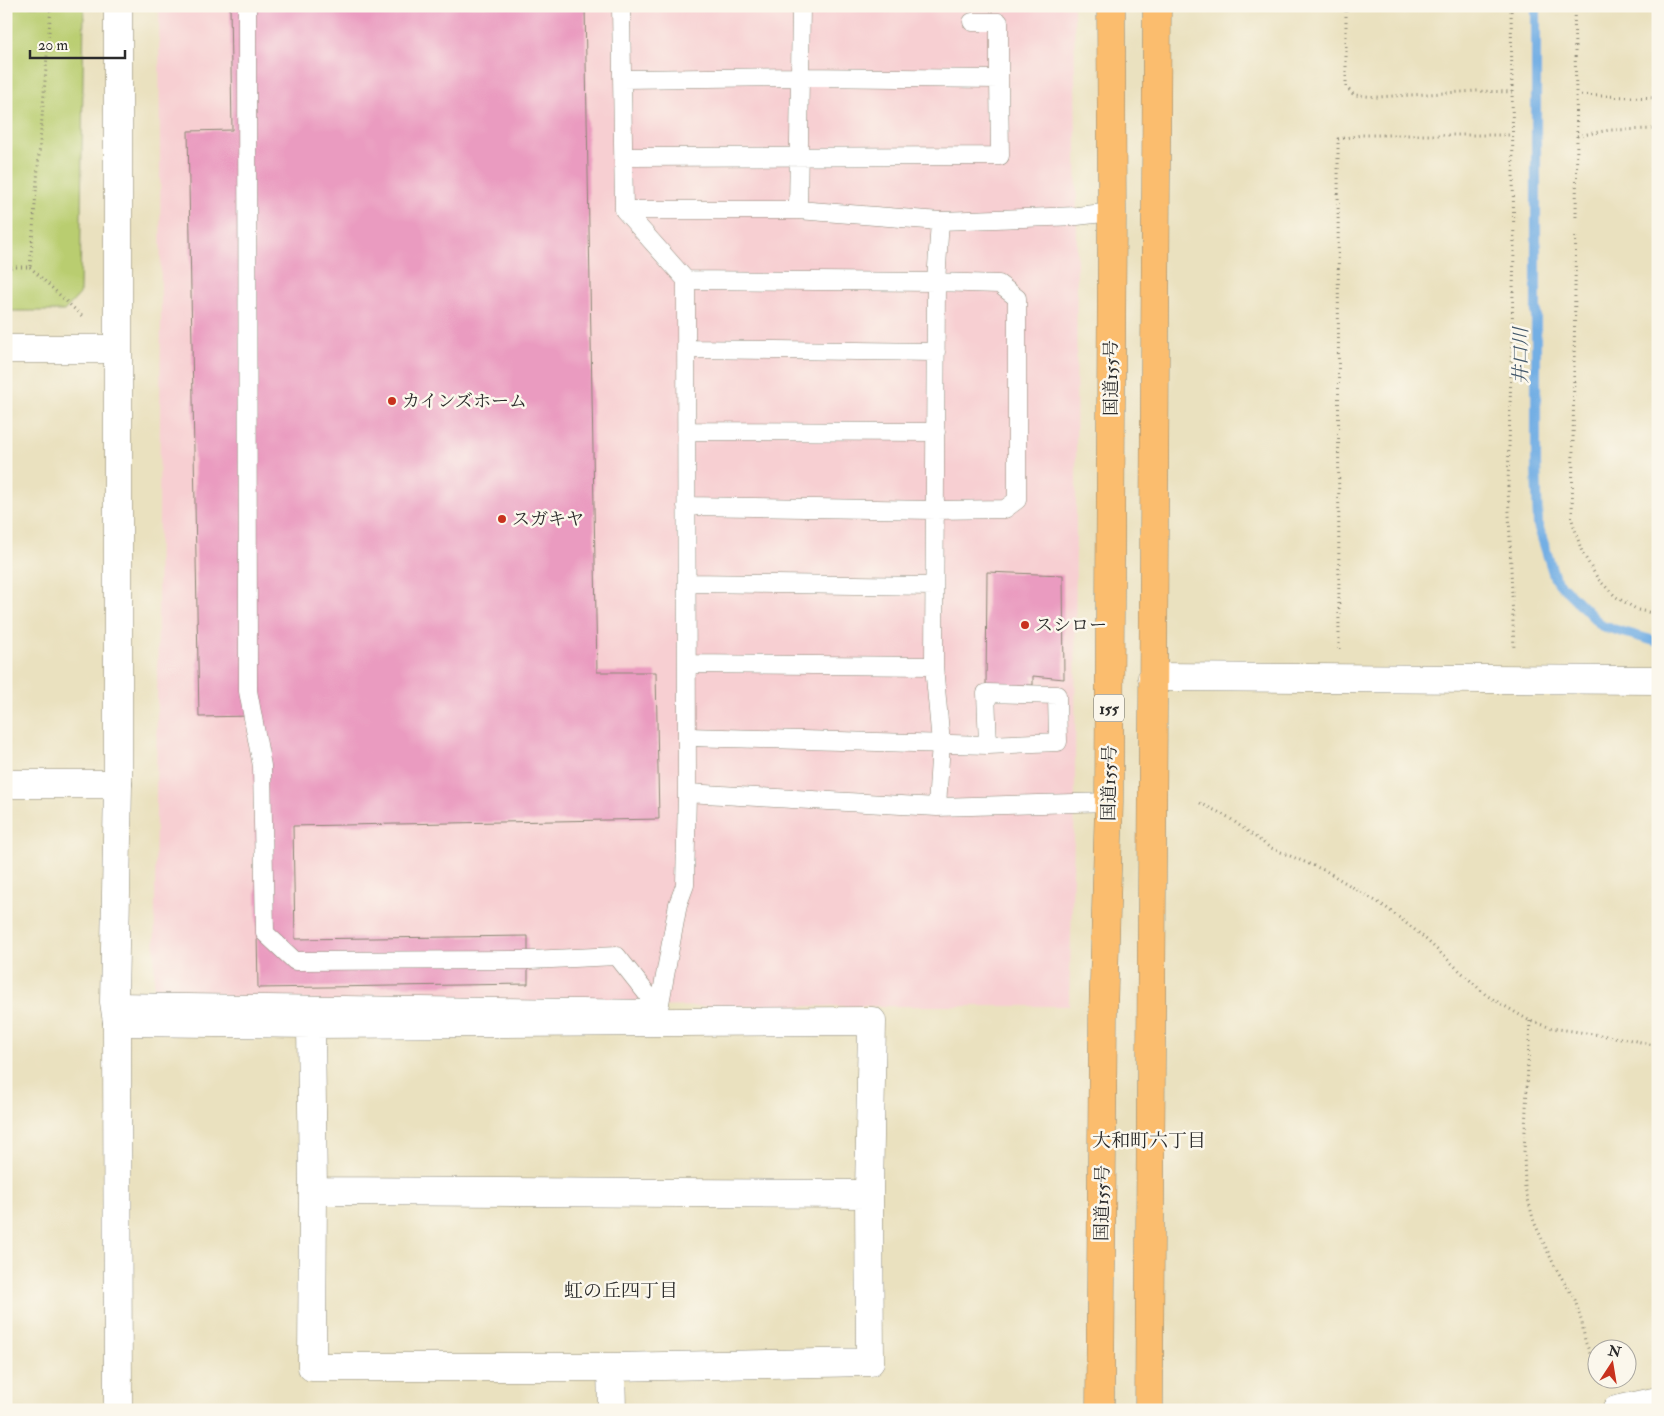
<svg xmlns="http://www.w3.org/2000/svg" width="1664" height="1416" viewBox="0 0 1664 1416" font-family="'IM FELL Double Pica','Noto Serif JP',serif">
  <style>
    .built { fill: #f7cfd2 }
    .green { fill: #b9cd70; stroke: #727c4e }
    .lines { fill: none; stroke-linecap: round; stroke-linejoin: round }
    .stream { stroke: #73afe4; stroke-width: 10 }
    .building { fill: #ea9bc0 }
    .service-casing { stroke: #8a8675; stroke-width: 19 }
    .minor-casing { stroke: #8a8675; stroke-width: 29 }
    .tertiary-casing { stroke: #8a8675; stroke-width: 29 }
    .trunk-casing { stroke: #8a8675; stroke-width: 29 }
    .path { stroke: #8a8675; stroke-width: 3; stroke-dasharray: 1 4; stroke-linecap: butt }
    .service { stroke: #fff; stroke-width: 18 }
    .minor { stroke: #fff; stroke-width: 28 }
    .tertiary { stroke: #fff; stroke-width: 28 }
    .trunk { stroke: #fbbd6e; stroke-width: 28 }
    .poi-dot { fill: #c8321e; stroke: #fbf7ec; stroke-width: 2 }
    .labels { text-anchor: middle; stroke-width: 5; stroke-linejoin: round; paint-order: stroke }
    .shield { fill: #fbf7ec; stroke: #696865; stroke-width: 1 }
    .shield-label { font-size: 16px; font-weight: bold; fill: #2b2b2b }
    .street-label { font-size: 18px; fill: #2b2b2b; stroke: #fbf7ec }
    .poi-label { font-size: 18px; fill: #2b2b2b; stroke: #fbf7ec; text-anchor: start }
    .water-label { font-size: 19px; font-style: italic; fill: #44596c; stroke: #fbf7ec }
    .neighbourhood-label { font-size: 19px; fill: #2b2b2b; stroke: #fbf7ec }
  </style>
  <rect width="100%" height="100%" fill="#fbf7ec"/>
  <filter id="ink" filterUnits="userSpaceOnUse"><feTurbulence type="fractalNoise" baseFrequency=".02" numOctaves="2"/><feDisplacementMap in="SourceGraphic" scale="10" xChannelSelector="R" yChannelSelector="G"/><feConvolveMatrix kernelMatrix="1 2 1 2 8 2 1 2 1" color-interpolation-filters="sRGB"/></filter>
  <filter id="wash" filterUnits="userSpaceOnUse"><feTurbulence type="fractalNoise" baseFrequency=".0096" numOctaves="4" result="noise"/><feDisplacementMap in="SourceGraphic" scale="20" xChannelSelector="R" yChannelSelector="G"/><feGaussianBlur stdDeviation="1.12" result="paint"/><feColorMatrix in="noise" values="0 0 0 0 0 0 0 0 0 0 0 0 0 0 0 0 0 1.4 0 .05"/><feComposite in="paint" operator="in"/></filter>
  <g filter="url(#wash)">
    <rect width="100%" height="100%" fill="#eae1bf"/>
    <path class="built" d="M 159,6 L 1074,6 L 1077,216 L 1075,803 L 1069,1006 L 167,1007 L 154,995 L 161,318 Z"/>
    <path class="green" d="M 6,6 L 84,6 L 80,294 L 64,311 L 6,311 Z"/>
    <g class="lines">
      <path class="stream" d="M 1536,6 L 1536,464 L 1538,525 L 1555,579 L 1602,626 L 1658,642"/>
    </g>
    <g id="blocks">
      <path class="building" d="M 230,6 L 585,6 L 597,672 L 656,672 L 659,819 L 293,826 L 295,939 L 528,936 L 528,984 L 258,988 L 253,716 L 199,717 L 188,131 L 232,130 Z
        M 899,6 L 1000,6 L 1000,9 L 899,9 Z
        M 987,572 L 1063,575 L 1064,679 L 1033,676 L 1033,685 L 986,686 Z"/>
    </g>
  </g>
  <g filter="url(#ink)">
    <use href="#blocks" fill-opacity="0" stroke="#8a8675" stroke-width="1"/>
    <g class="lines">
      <g class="service-casing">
        <path id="service" d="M 247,6 L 248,691 L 262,766 L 265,933 L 295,961 L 530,960 L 617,956 L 659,1009
          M 972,22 L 999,22 L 999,79
          M 623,79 L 800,77 L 999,79 L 1000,156 L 624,157
          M 624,210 L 798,210 L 940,221 L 1077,216 L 1112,212
          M 798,210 L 801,6
          M 686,280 L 936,282 L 999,284 L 1017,298 L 1017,500 L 1005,509 L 935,510 L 686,506
          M 686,349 L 936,352
          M 686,431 L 936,432
          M 687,583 L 934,586
          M 687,664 L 934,666
          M 687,737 L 988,745 L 1058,742 L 1057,695 L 986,693 L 988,745
          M 687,793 L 937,807 L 1109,802
          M 937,807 L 941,743 L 934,666 L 936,282 L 940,221
          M 114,1002 L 659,1009 L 678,904 L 685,885 L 687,793 L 686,280 L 624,210 L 621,6"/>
      </g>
      <g class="minor-casing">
        <path id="minor" d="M 6,349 L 117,349
          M 1152,677 L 1658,680
          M 6,784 L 118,784 L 114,1002 L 117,1022 L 311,1024 L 872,1021 L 869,1194 L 870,1362 L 611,1367 L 312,1367 L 313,1191 L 311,1024
          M 313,1191 L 869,1194
          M 611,1367 L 612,1410"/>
      </g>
      <g class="tertiary-casing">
        <path id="tertiary" d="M 118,784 L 118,6
          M 117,1022 L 118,1410
          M 1616,1410 L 1658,1401"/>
      </g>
      <g class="trunk-casing">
        <path id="trunk" d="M 1100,1410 L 1103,1016 L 1109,802 L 1112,212 L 1111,6
          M 1149,1410 L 1157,6"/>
      </g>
      <path class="path" d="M 1346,6 L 1346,87 L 1354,95 L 1377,97 L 1477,91 L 1512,92
        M 1511,6 L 1514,252 L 1508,485 L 1514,650
        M 1574,6 L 1577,136 L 1572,520 L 1582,552 L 1598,579 L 1616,597 L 1638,610 L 1658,614
        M 1576,95 L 1658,98
        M 1577,136 L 1610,130 L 1658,129
        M 6,267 L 30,267 L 51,6
        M 30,267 L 84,318
        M 1339,649 L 1338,139 L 1362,135 L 1512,135
        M 1200,803 L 1228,817 L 1269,847 L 1326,871 L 1384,906 L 1420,934 L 1486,995 L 1530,1021 L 1552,1028 L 1627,1039 L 1658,1046
        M 1530,1021 L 1524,1152 L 1525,1188 L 1534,1222 L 1554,1265 L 1575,1300 L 1582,1323 L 1585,1341 L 1596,1368"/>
      <use href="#service" class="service"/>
      <use href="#minor" class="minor"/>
      <use href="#tertiary" class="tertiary"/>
      <use href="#trunk" class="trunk"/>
    </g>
  </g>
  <g class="poi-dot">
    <circle cx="392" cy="401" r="5"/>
    <circle cx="502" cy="519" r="5"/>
    <circle cx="1025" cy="625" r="5"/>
  </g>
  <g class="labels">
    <rect class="shield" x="1094" y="694.5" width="30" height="27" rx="4"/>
    <g class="shield-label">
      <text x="1109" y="714">155</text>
    </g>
    <g class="street-label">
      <text transform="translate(1111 378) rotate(-90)" y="6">国道155号</text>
      <text transform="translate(1109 783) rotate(-89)" y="6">国道155号</text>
      <text transform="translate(1102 1203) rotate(-89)" y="6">国道155号</text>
    </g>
    <g class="poi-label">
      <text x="402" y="407">カインズホーム</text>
      <text x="512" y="525">スガキヤ</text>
      <text x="1035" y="631">スシロー</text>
    </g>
    <g class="water-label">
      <text transform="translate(1520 356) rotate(-90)" y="7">井口川</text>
    </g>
    <g class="neighbourhood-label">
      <text x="1149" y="1147">大和町六丁目</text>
      <text x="621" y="1297">虹の丘四丁目</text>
    </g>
  </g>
  <rect width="1664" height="1416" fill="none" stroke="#fbf7ec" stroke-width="25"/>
  <g transform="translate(1612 1364) rotate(12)"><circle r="24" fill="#fbf7ec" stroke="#a8a59f"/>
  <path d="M0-4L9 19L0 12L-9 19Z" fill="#c8321e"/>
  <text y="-8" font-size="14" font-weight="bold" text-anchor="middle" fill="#2b2b2b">N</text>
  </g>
  <path d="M30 50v8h95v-8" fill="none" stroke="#2b2b2b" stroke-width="2.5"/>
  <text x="38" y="50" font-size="15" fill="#2b2b2b" stroke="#fbf7ec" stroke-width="4" paint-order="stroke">20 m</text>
</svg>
